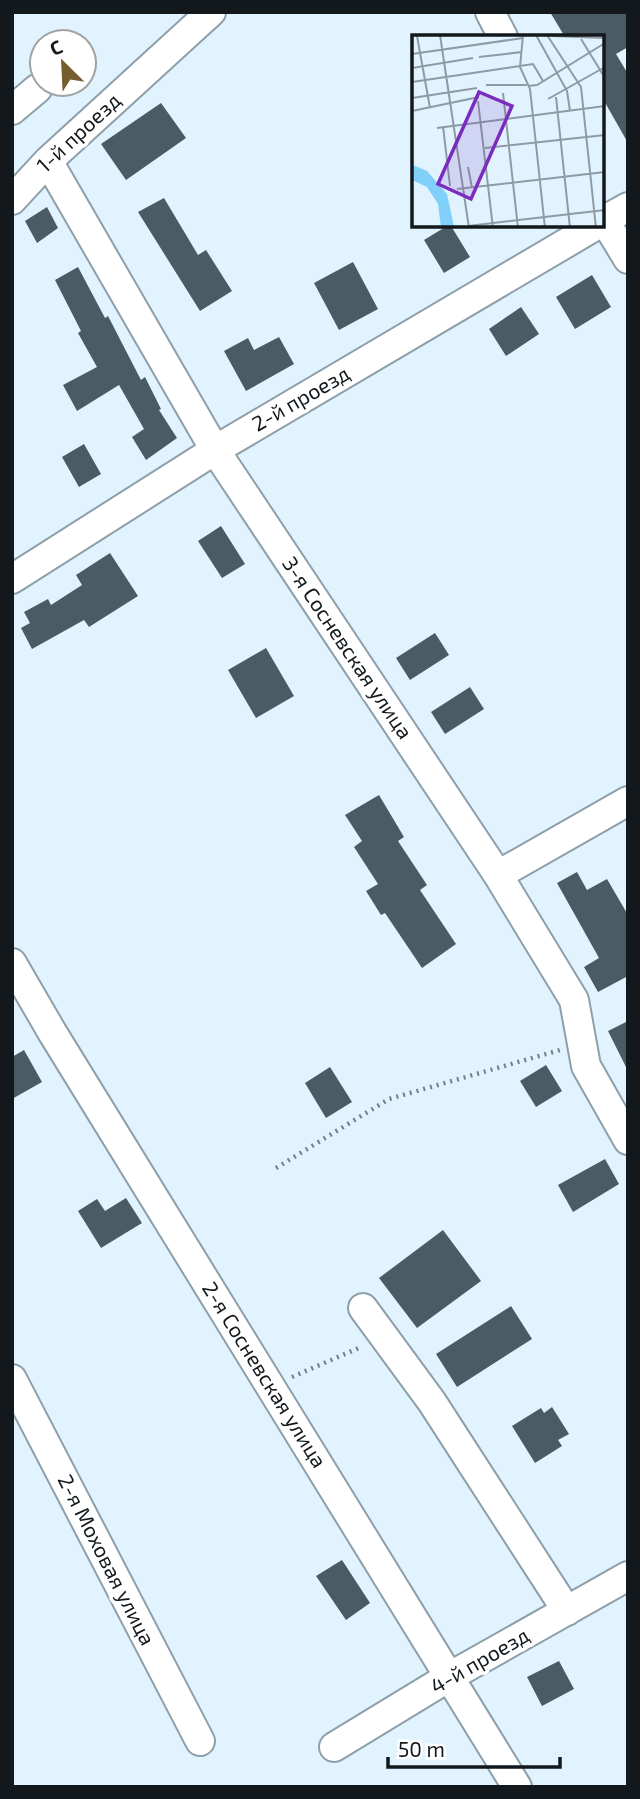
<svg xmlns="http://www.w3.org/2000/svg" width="640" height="1799" viewBox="0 0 640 1799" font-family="'Exo 2',sans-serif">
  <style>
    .building { fill: #4b5b64 }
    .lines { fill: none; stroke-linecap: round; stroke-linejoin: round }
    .minor-casing { stroke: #8e9fa9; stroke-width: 32 }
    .path { stroke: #758188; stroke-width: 4.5; stroke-dasharray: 2 5; stroke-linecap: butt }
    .minor { stroke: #fff; stroke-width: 28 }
    .labels { text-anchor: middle; stroke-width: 7; stroke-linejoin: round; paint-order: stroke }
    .street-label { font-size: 21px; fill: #12181c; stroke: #fff }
    .inset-road { fill: none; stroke: #8e9ba4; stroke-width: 2 }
    .view { fill: #7b2cbf; fill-opacity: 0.15; stroke: #7b2cbf; stroke-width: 3.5 }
    .inset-edge { fill: none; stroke: #12181c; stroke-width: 3.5 }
  </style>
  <rect width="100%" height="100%" fill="#e0f3fe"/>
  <path class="building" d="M 550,12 L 628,12 L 628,47 L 616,54 L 628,74 L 628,143 L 603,99 L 603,37 L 565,37 Z
    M 161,103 L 186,138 L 126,180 L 101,144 Z
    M 164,198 L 198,255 L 206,250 L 232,291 L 200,311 L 138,212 Z
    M 47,207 L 58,228 L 37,243 L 25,221 Z
    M 447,226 L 451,226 L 470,257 L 444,273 L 424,240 Z
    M 353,262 L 378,309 L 339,330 L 314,283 Z
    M 78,267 L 105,318 L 108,316 L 141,380 L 145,377 L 161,409 L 159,410 L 177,438 L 146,460 L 132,437 L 144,429 L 119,385 L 77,411 L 63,385 L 97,367 L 78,333 L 81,331 L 55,280 Z
    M 592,275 L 611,307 L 575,329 L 556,297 Z
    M 521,307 L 539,334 L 506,356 L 489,329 Z
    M 279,337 L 294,364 L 246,391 L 224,351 L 248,338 L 254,350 Z
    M 84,444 L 101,474 L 79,487 L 62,457 Z
    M 221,526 L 245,564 L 222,578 L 198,541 Z
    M 110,553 L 138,596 L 89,627 L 84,620 L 32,649 L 21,628 L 30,623 L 24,612 L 48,599 L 51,605 L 82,585 L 76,575 Z
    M 435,633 L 449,655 L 410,680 L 396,658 Z
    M 266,648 L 294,696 L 256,718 L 228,670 Z
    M 470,687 L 484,709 L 445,734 L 431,712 Z
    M 379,795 L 404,837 L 398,841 L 427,885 L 420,890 L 456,944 L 422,968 L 385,913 L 381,915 L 366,891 L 378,884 L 354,847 L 362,841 L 345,815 Z
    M 577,872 L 587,890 L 607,879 L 628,915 L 628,976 L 598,992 L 584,967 L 599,958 L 557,883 Z
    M 628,1021 L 628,1071 L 608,1031 Z
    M 24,1050 L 42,1082 L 12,1099 L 12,1057 Z
    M 546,1065 L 562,1091 L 536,1107 L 520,1081 Z
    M 330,1067 L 352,1102 L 326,1118 L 305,1083 Z
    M 605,1159 L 619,1184 L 573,1212 L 558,1185 Z
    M 126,1198 L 142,1223 L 101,1248 L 78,1211 L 97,1199 L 105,1211 Z
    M 443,1230 L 481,1281 L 417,1328 L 379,1278 Z
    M 511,1306 L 532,1339 L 457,1387 L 436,1354 Z
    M 552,1407 L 569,1434 L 558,1440 L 562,1446 L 535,1463 L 512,1426 L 541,1408 L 544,1413 Z
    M 342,1560 L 370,1603 L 346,1620 L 316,1576 Z
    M 559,1661 L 574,1689 L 542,1706 L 527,1677 Z"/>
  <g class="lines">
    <g class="minor-casing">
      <path id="minor" d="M 490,12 L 503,37
        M 12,110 L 37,89
        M 48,161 L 215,450 L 498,875 L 574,1000 L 586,1066 L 628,1140
        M 12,200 L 48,161 L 211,12
        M 603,218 L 628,259
        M 603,221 L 628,207
        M 12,579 L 215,450 L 595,226
        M 498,875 L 628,801
        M 12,963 L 52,1032 L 517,1787
        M 363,1308 L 432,1402 L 567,1611
        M 12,1379 L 200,1741
        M 334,1747 L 449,1677 L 628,1576"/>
    </g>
    <path class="path" d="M 276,1168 L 389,1099 L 560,1050
      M 292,1377 L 361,1347"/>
    <use href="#minor" class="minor"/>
  </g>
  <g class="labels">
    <g class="street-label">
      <text transform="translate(79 133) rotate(-43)" y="7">1-й проезд</text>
      <text transform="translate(301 399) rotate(-30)" y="7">2-й проезд</text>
      <text transform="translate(347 648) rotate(56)" y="7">3-я Сосневская улица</text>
      <text transform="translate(264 1375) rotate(58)" y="7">2-я Сосневская улица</text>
      <text transform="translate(106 1560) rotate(63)" y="7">2-я Моховая улица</text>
      <text transform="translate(480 1661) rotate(-30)" y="7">4-й проезд</text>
    </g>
  </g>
  <g transform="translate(412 35)">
    <rect width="192" height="192" fill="#e0f3fe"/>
    <path d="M 1,130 L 15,136 L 35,159 L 42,192 L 29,192 L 26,169 L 15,152 L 0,145 Z" fill="#80d0f9"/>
    <path class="inset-road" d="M 28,0 L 57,193M 111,0 L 108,32 L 118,54 L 133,193M 124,0 L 155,56 L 158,76M 135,0 L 169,52 L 184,193M 5,1 L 18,73M 139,1 L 193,3M 169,4 L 193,43M 0,19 L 111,3M 67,22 L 110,17M 0,33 L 61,23M 0,47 L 121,29 L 131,46M 74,50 L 115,50M 116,51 L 125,50 L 193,8M 91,58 L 106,193M 144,62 L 158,193M 0,63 L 65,53M 136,64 L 193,32M 66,66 L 81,193M 0,76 L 67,62M 31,91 L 38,151M 25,93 L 193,71M 73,113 L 193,100M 56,132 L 60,153M 45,154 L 193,137M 56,191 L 193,175"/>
    <path class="view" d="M 67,57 L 100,71 L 59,164 L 26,149 Z"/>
    <rect width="192" height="192" class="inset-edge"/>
  </g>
  <rect width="640" height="1799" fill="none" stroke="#12181c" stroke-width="28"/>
  <g transform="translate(63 63) rotate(336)"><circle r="33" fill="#ffffff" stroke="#a0a3a4" stroke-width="2"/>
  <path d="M0-5L12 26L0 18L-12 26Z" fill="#775c2e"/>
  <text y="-10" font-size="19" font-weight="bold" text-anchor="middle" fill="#12181c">С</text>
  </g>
  <path d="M388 1757v10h172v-10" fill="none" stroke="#12181c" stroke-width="3.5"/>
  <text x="398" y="1757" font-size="21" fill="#12181c" stroke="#ffffff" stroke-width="5" paint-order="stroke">50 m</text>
</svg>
